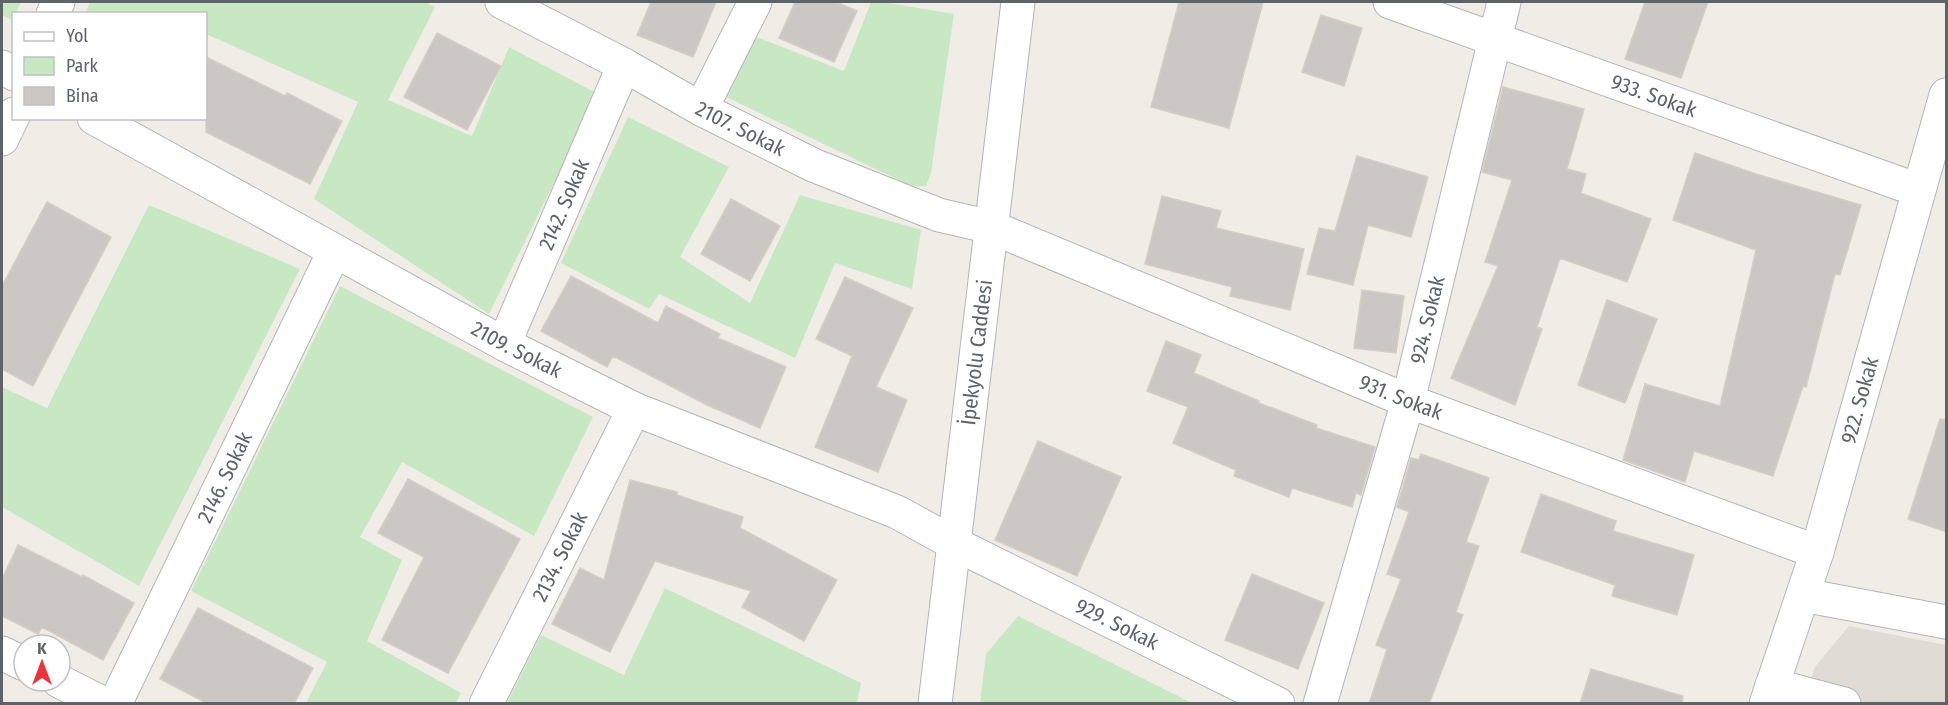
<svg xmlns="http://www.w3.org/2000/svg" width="1948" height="705" viewBox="0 0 1948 705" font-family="'Fira Sans Condensed',sans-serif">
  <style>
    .education { fill: #e0dcd5 }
    .green { fill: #c8e8c4 }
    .building { fill: #cbc8c3; stroke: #d5cec5; stroke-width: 1.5 }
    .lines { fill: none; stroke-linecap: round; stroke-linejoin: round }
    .minor-casing { stroke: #b2b5b9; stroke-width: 35 }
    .minor { stroke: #fff; stroke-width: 33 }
    .labels { text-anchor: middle; stroke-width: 4.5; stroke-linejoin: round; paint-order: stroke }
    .street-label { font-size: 21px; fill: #5e6367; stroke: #fff }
  </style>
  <rect width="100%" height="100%" fill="#f0ede7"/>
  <path class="education" d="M 1849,626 L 1946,645 L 1946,703 L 1802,704 L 1815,667 Z"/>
  <path class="green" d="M 2,2 L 21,2 L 12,20 L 2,15 Z
    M 90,2 L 425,2 L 435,7 L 388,100 L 472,136 L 509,47 L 598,94 L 489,314 L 314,199 L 358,102 L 206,34 L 206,14 L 85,14 Z
    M 871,2 L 883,2 L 954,14 L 931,173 L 926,186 L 911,186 L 720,94 L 754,36 L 844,71 Z
    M 628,117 L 729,167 L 680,257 L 750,303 L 800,195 L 921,230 L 912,289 L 835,263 L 795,358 L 659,294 L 649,309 L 561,263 Z
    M 149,205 L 300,269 L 139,586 L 2,507 L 2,387 L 47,408 Z
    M 340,286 L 593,417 L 534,536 L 402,462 L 360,537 L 402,560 L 367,641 L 461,693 L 456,703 L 306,703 L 327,662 L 191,591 Z
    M 665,588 L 861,683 L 857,703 L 507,703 L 541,635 L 624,675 Z
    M 1018,616 L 1192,703 L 980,703 L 986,654 Z"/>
  <path class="building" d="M 651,2 L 716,2 L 693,57 L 637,35 Z
    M 795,2 L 836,2 L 857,11 L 834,62 L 779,38 Z
    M 1179,2 L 1263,2 L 1229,128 L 1151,107 Z
    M 1645,2 L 1708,2 L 1681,78 L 1625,59 Z
    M 1321,15 L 1362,28 L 1344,86 L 1302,72 Z
    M 437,33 L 501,66 L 467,130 L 404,97 Z
    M 206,57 L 285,96 L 287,93 L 342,121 L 310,184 L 206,132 Z
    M 1503,87 L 1584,109 L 1567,169 L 1586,174 L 1581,193 L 1651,219 L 1627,282 L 1560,258 L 1537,327 L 1542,329 L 1515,405 L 1451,378 L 1498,266 L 1485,262 L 1512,180 L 1482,172 Z
    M 1695,153 L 1756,174 L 1861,205 L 1840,275 L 1835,274 L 1806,387 L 1803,386 L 1773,476 L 1694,451 L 1685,482 L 1623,460 L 1645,384 L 1720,406 L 1756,250 L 1673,220 Z
    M 1357,156 L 1428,177 L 1411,237 L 1368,225 L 1353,285 L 1307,274 L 1319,228 L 1335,231 Z
    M 1162,196 L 1221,211 L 1216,228 L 1304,249 L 1290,310 L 1230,296 L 1232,287 L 1145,264 Z
    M 731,199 L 780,226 L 750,281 L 701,254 Z
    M 47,202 L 111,237 L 33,386 L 2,369 L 2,286 Z
    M 571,276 L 658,323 L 666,306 L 720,334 L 718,338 L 786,367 L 760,428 L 707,405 L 613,356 L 607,367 L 541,331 Z
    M 845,277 L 913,308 L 876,387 L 907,400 L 878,472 L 815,447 L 852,356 L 816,339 Z
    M 1362,290 L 1404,296 L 1396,353 L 1354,348 Z
    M 1607,300 L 1657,319 L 1625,403 L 1578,385 Z
    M 1166,341 L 1201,355 L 1194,373 L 1259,401 L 1259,403 L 1317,425 L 1316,428 L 1375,447 L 1361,495 L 1356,493 L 1352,507 L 1292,488 L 1289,497 L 1234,476 L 1236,470 L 1173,443 L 1188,407 L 1147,391 Z
    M 1940,419 L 1947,420 L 1947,532 L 1908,519 Z
    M 1038,441 L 1121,477 L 1077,576 L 995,540 Z
    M 1421,454 L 1489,478 L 1466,542 L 1479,546 L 1456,612 L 1463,615 L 1429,704 L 1369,704 L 1387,649 L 1376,645 L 1401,579 L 1387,574 L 1409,512 L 1397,507 L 1411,458 L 1419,460 Z
    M 408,479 L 520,539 L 448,673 L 382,640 L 424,557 L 378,533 Z
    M 630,480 L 677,492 L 677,495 L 743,517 L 740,528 L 837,580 L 804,641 L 742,607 L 751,591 L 655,561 L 610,652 L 552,624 L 580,568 L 604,580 Z
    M 1541,494 L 1616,521 L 1613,531 L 1694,555 L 1677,615 L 1612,596 L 1615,585 L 1521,552 Z
    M 18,545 L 82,577 L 83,575 L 134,603 L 103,660 L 42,627 L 38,634 L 2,616 L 2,579 Z
    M 1252,574 L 1324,603 L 1298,669 L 1225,640 Z
    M 198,608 L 313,668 L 294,704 L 208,704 L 160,679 Z
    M 1591,669 L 1683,696 L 1682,704 L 1580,704 Z"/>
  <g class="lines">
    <g class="minor-casing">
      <g id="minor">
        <path id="s1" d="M 502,2 L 624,65 L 701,109 L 813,165 L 939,215 L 991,227 L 1408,401 L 1817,552"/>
        <path id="s2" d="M 1390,2 L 1918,190"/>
        <path d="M 53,14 L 58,2"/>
        <path d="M 2,67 L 14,74"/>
        <path d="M 701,109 L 755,2"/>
        <path id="s3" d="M 94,118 L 504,344 L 634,409 L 897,512 L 955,544 L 1278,704"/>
        <path d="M 2,139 L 14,114"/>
        <path id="s4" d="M 504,344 L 624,65"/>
        <path d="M 1803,595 L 1946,622"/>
        <path d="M 2,653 L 24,664"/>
        <path d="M 59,681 L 104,704"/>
        <path d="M 1772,685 L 1844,704"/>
        <path id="s5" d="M 115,704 L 334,252"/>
        <path id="s6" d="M 486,704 L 634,409"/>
        <path id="s7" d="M 935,704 L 1018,2"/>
        <path id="s8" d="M 1320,704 L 1408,401 L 1504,2"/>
        <path id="s9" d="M 1766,704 L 1817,552 L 1946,95"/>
      </g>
    </g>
    <use href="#minor" class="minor"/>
  </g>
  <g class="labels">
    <g class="street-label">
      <text dy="7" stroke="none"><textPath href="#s2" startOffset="280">933. Sokak</textPath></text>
      <text dy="7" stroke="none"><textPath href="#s1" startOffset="270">2107. Sokak</textPath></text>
      <text dy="7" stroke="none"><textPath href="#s4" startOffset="152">2142. Sokak</textPath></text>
      <text dy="7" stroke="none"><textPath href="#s8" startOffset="399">924. Sokak</textPath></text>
      <text dy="7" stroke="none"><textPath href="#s3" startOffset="482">2109. Sokak</textPath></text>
      <text dy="7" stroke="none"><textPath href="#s7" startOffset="354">İpekyolu Caddesi</textPath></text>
      <text dy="7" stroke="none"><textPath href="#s1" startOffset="984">931. Sokak</textPath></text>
      <text dy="7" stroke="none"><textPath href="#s9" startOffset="318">922. Sokak</textPath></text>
      <text dy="7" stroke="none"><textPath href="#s5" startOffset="252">2146. Sokak</textPath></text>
      <text dy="7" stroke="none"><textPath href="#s6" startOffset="165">2134. Sokak</textPath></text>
      <text dy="7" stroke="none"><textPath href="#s3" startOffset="1143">929. Sokak</textPath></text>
    </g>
  </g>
  <rect width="1948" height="705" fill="none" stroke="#5e6367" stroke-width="6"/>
  <rect x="12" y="12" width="195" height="108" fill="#ffffff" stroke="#bfc1c2" stroke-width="1.5"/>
  <rect x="24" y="32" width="30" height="9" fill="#ffffff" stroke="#bfc1c2" stroke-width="1.5"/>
  <text x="66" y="42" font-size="18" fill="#5e6367">Yol</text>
  <rect x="24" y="57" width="30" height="18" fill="#c8e8c4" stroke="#bfc1c2" stroke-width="1.5"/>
  <text x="66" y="72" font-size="18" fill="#5e6367">Park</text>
  <rect x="24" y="87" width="30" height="18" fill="#cbc8c3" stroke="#bfc1c2" stroke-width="1.5"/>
  <text x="66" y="102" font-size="18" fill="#5e6367">Bina</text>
  <g transform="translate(42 663)"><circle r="28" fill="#ffffff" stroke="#bfc1c2" stroke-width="1.5"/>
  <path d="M0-4.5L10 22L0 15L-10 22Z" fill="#ea333a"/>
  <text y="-9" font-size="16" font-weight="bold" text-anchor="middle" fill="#5e6367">K</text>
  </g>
</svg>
